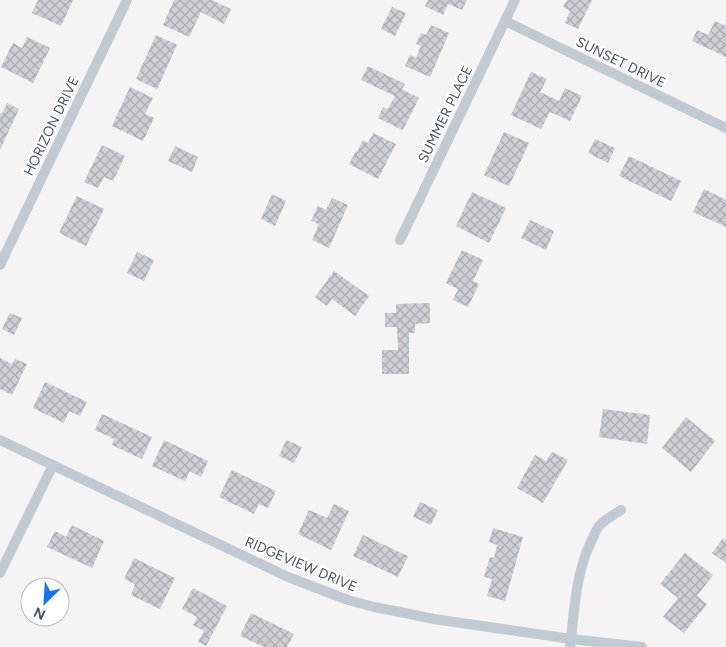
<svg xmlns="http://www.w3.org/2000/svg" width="726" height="647" viewBox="0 0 726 647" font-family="Figtree,sans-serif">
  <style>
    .building { fill: url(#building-cross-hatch) }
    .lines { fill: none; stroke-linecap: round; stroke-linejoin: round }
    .minor { stroke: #c1cad2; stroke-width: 10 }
    .labels { text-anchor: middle; stroke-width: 4.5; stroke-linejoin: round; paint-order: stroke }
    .street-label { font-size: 14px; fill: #4a5661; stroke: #fff }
  </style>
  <defs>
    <pattern id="building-cross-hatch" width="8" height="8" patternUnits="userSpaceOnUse" patternTransform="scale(1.25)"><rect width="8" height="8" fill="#cdcfd5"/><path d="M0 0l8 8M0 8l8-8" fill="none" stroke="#a8abb0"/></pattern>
  </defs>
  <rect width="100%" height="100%" fill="#f5f3f3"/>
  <path class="building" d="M 38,0 L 73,0 L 61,26 L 32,13 Z
    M 174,0 L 212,0 L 231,9 L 224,24 L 201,12 L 189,37 L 163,25 Z
    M 428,0 L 467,0 L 462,10 L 448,4 L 443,15 L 425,6 Z
    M 567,0 L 592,0 L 578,29 L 565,23 L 570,11 L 563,7 Z
    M 392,7 L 406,13 L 395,36 L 381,29 Z
    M 715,21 L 726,26 L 726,57 L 692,41 L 697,30 L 708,35 Z
    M 431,25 L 449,33 L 430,77 L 405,66 L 410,55 L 416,58 L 421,46 L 416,44 L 421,33 L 426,35 Z
    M 156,35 L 177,45 L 157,89 L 136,79 Z
    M 27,37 L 50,48 L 33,83 L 1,67 L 13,43 L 22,48 Z
    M 368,66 L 405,84 L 402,89 L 419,98 L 403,130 L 378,118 L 383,107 L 388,109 L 395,96 L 361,80 Z
    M 531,72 L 547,79 L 540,92 L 559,101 L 565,88 L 582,96 L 570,121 L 550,112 L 541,129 L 511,115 Z
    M 130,87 L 153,98 L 145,114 L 154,118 L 143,141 L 112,126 Z
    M 7,103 L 19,109 L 0,150 L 0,113 L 2,114 Z
    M 504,132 L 529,143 L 509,186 L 484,175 Z
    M 373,133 L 396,144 L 378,179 L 349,164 L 356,151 L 357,152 L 363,140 L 368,143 Z
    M 595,139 L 615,148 L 608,163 L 588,153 Z
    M 102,145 L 125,156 L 113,181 L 104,177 L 98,188 L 84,182 Z
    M 175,146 L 198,157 L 192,172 L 168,161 Z
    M 629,156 L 681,181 L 671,201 L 619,176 Z
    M 704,189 L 726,200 L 726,227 L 693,212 Z
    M 472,192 L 506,208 L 489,243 L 456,226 Z
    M 272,194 L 286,201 L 275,226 L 261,219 Z
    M 77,196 L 104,209 L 86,246 L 59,233 Z
    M 332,198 L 348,205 L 329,248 L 312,240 L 319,224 L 311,221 L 318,206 L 326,210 Z
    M 530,220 L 554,231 L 546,250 L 521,238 Z
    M 462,250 L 483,260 L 473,281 L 479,284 L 468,307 L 453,300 L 458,289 L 446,283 Z
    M 137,252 L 154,260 L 144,281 L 127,273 Z
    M 334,271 L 369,296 L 355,316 L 332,299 L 327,306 L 315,297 Z
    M 430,303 L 430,323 L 415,324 L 415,333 L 409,333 L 409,374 L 382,374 L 382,350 L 398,350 L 397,327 L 385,327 L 385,313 L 396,313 L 396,304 Z
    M 10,313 L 22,318 L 14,335 L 2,329 Z
    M 0,358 L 12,364 L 15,359 L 27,364 L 12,395 L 0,389 Z
    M 45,382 L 87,402 L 80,416 L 69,411 L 64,423 L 33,408 Z
    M 603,409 L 650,415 L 647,444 L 599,437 Z
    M 102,414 L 152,437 L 142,459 L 112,445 L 114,439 L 95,430 Z
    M 686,417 L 715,441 L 691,472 L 662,448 Z
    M 164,440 L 208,461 L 201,477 L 190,471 L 185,481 L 152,466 Z
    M 286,440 L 302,447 L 294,463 L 279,456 Z
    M 552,452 L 568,460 L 543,503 L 517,488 L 535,455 L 546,461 Z
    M 232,470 L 276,491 L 268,508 L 259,504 L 254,514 L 219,497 Z
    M 420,502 L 438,510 L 431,525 L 413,517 Z
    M 334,504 L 349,511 L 331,550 L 298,534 L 309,510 L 327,518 Z
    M 72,525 L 104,541 L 92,568 L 47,547 L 55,531 L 66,537 Z
    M 493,528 L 523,537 L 505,601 L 487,596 L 492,579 L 484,577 L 490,557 L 494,558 L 497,545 L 489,542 Z
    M 363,535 L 408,556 L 398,577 L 353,556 Z
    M 723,538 L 726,540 L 726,563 L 712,553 Z
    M 685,553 L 713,575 L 697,596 L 707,604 L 684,633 L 663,617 L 678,598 L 660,584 Z
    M 134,558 L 175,578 L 160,609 L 131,595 L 135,584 L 124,579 Z
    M 193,588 L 227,606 L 206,646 L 198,642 L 204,631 L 193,625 L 197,617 L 182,609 Z
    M 251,613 L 294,634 L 287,647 L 264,647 L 240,636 Z"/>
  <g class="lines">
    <path class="minor" d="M 505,21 L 726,128
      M 400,240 L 515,0
      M 0,265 L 127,0
      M 0,440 L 288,577 L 348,600 L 374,607 L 400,612 L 434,619 L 571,639 L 642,647
      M 0,573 L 53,465
      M 570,647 C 574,614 575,582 587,551 C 591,543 594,533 599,526 C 605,519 614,515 621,510"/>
  </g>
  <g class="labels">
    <g class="street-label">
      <text transform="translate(621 62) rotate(26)" y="5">SUNSET DRIVE</text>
      <text transform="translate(445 114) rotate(-64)" y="5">SUMMER PLACE</text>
      <text transform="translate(51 126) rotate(-64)" y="5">HORIZON DRIVE</text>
      <text transform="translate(301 564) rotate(23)" y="5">RIDGEVIEW DRIVE</text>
    </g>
  </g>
  <g transform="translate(45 602) rotate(205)"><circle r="24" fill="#ffffff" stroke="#b7bbc0"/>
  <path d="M0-4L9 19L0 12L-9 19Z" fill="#1a73e8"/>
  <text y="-8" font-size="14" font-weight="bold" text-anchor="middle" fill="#4a5661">N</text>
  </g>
</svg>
